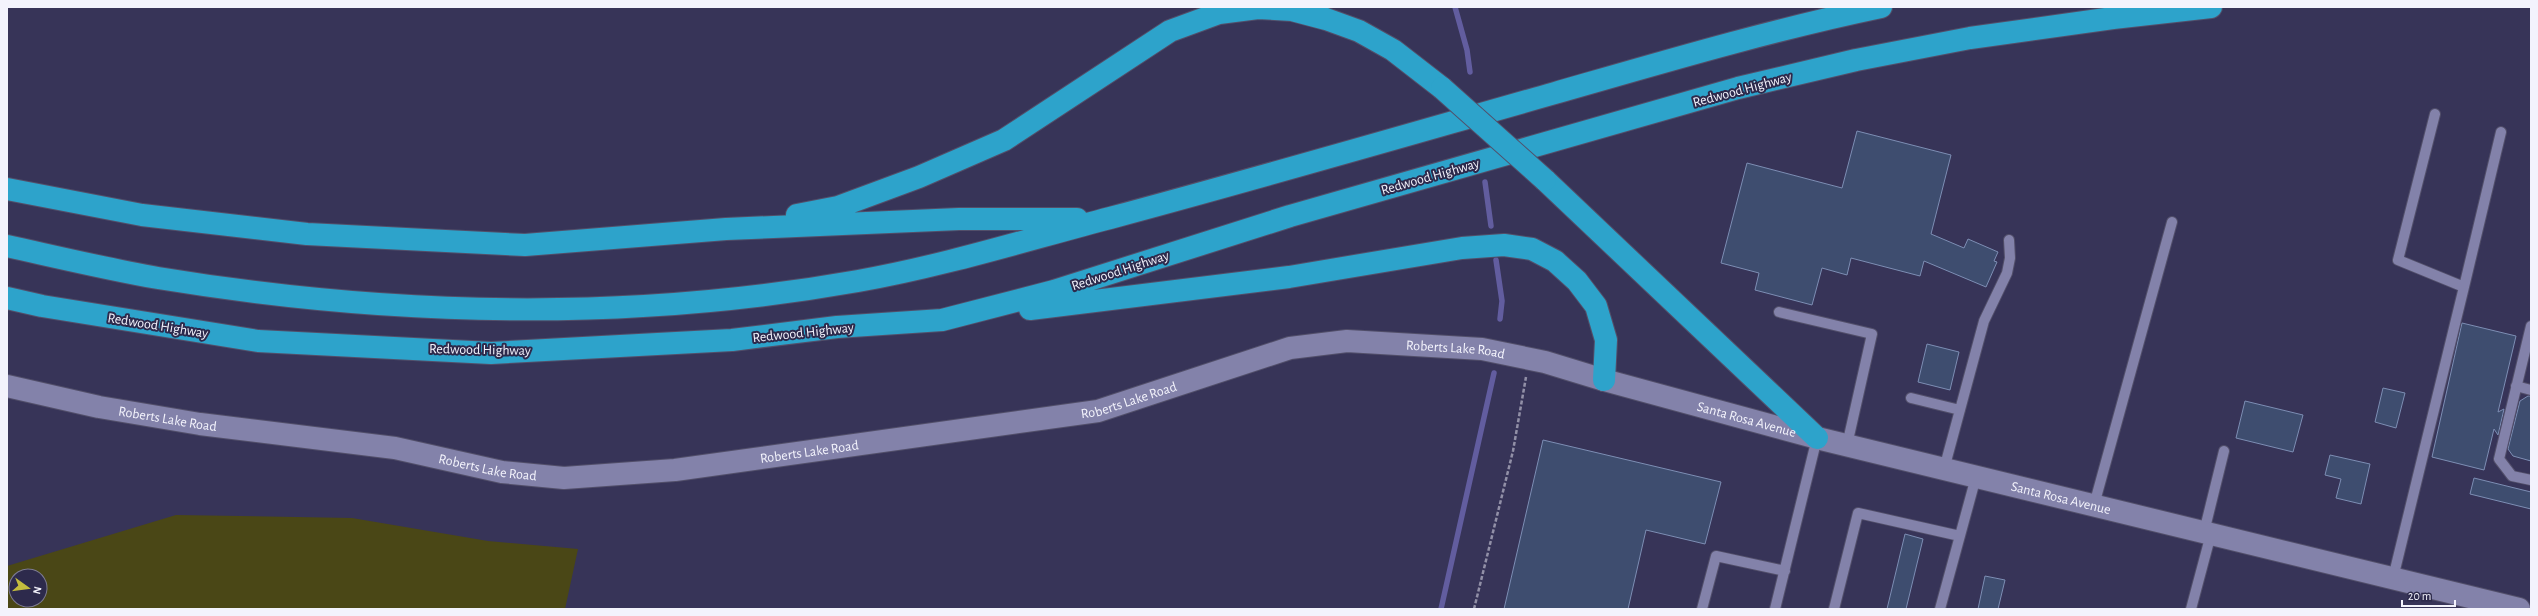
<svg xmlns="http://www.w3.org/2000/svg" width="2538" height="616" viewBox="0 0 2538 616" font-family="'Alegreya Sans',sans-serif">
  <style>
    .green { fill: #4a4716; fill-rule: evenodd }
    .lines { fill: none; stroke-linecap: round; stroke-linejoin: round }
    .stream { stroke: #625d9f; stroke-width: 5.5 }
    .building { fill: #3e4d6f; stroke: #7d8eb4 }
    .service-casing { stroke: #524f6a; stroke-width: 12 }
    .tertiary-casing { stroke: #524f6a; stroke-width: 24 }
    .secondary-casing { stroke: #524f6a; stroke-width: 24 }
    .motorway-casing { stroke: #524f6a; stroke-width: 24 }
    .path { stroke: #9290a7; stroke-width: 2.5; stroke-dasharray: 4 2; stroke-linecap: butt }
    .service { stroke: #8382aa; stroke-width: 10 }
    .tertiary { stroke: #8382aa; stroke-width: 22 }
    .secondary { stroke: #8382aa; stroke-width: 22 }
    .motorway { stroke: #2da3cb; stroke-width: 22 }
    .motorway-bridge-casing { stroke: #524f6a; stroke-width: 24; stroke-linecap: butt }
    .motorway-bridge { stroke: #2da3cb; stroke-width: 22 }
    .labels { text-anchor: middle; stroke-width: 4; stroke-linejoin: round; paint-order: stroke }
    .street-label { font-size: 14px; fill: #f3f3fc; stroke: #2d2a4c }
  </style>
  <rect width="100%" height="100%" fill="#373458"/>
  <path class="green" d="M 176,515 L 352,518 L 488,541 L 578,549 L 565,609 L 7,609 L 7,566 ZM 16,576 L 40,576 L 40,600 L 16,600 Z"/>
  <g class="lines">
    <path class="stream" d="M 1455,7 L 1467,50 L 1470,72
      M 1485,182 L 1491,226
      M 1496,260 L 1502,301 L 1500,319
      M 1441,609 L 1494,373"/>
  </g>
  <path class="building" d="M 1857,131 L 1951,155 L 1931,234 L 1964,248 L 1968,239 L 1998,252 L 1994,261 L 1997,262 L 1986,287 L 1924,261 L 1920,276 L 1851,258 L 1847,275 L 1822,268 L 1812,305 L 1755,290 L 1759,273 L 1721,263 L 1747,163 L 1842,188 Z
    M 2462,323 L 2516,336 L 2498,412 L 2504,409 L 2498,435 L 2494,429 L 2484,470 L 2432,457 Z
    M 1927,344 L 1959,352 L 1950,390 L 1918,382 Z
    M 2383,388 L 2405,393 L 2396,428 L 2375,422 Z
    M 2528,396 L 2531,396 L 2531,461 L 2513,456 L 2508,449 L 2520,401 Z
    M 2245,401 L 2303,415 L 2293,452 L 2236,438 Z
    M 1543,440 L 1721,482 L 1705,544 L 1646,530 L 1628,609 L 1504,609 Z
    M 2330,455 L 2370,464 L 2361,504 L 2336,498 L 2341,479 L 2325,475 Z
    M 2474,478 L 2531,492 L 2531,509 L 2470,494 Z
    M 1905,534 L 1923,539 L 1906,609 L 1887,609 Z
    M 1985,576 L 2005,580 L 1998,609 L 1978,609 Z"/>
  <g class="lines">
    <g class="service-casing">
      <path id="service" d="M 2464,287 L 2501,132
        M 1779,312 L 1872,334 L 1847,445
        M 2531,326 L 2499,459 L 2512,476 L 2531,480
        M 2516,386 L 2531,390
        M 1911,398 L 1960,410
        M 1944,469 L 1984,321 L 2007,273 L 2010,258 L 2009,240
        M 2094,505 L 2172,222
        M 2204,532 L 2224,451
        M 2393,578 L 2464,287 L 2398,260 L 2435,114
        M 1702,609 L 1716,556 L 1785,571
        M 1775,609 L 1817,438
        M 1834,609 L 1858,513 L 1960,536
        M 1940,609 L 1976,477
        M 2191,609 L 2211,534"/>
    </g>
    <g class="tertiary-casing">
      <g id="tertiary">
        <path id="s1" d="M 7,386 L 99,407 L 200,424 L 395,448 L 502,472 L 564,478 L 675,470 L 1098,411 L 1290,348 L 1347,341 L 1482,349 L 1545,362 L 1604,380"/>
      </g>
    </g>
    <g class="secondary-casing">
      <g id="secondary">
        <path id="s2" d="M 1604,380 L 1817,438 L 2519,609"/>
      </g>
    </g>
    <g class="motorway-casing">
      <path id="motorway" d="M 1545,180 L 1817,438
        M 7,189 L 142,215 L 307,234 L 525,245 L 726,229 L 959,219 L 1077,219
        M 797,215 L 838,207 L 919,177 L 1004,140 L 1170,31 L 1219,13 L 1258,8 L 1292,10 L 1326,19 L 1359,31 L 1393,50 L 1442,88
        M 7,246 C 57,257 107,269 158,278 C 389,316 627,322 858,281 C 943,266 1026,240 1110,218 C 1259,178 1407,135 1555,93 C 1663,62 1771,30 1881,7
        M 7,298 L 42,306 L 258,341 L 491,353 L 732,340 L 837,327 L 942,320 L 1054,291 L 1290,216 L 1738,88 L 1856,60 L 1970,38 L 2113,18 L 2211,7
        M 1030,309 L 1289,277 L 1462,248 L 1504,245 L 1532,249 L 1555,261 L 1577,281 L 1596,306 L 1606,340 L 1604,380"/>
    </g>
    <path class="path" d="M 1474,609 L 1513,451 L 1526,377"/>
    <use href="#service" class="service"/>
    <use href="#tertiary" class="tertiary"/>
    <use href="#secondary" class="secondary"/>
    <use href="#motorway" class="motorway"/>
    <g class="motorway-bridge-casing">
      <path id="motorway-bridge" d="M 1442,88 L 1545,180"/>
    </g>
    <use href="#motorway-bridge" class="motorway-bridge"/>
  </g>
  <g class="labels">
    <g class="street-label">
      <text transform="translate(1742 89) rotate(-15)" y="5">Redwood Highway</text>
      <text transform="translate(1430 176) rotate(-16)" y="5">Redwood Highway</text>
      <text transform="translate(1120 270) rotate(-18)" y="5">Redwood Highway</text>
      <text transform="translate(158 325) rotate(9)" y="5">Redwood Highway</text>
      <text transform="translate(803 332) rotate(-6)" y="5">Redwood Highway</text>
      <text transform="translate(480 349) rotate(1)" y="5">Redwood Highway</text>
      <text dy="5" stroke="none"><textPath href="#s1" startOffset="1472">Roberts Lake Road</textPath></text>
      <text dy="5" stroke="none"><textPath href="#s1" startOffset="1136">Roberts Lake Road</textPath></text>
      <text dy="5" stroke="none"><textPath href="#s1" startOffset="164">Roberts Lake Road</textPath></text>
      <text dy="5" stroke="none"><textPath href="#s2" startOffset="148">Santa Rosa Avenue</textPath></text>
      <text dy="5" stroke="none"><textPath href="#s1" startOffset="812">Roberts Lake Road</textPath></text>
      <text dy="5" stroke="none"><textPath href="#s1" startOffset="488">Roberts Lake Road</textPath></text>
      <text dy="5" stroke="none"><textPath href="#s2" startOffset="472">Santa Rosa Avenue</textPath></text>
    </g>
  </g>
  <rect width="2538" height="616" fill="none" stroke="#f3f3fc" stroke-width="16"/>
  <g transform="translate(28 588) rotate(104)"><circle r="19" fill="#2d2a4c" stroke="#7c7a92"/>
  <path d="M0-3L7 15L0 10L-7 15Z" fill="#c4bc3e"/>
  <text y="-6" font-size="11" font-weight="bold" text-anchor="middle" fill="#f3f3fc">N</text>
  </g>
  <path d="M2402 600v6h53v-6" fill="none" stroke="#f3f3fc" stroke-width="2"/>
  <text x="2408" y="600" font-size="12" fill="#f3f3fc" stroke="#2d2a4c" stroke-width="3" paint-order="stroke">20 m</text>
</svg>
